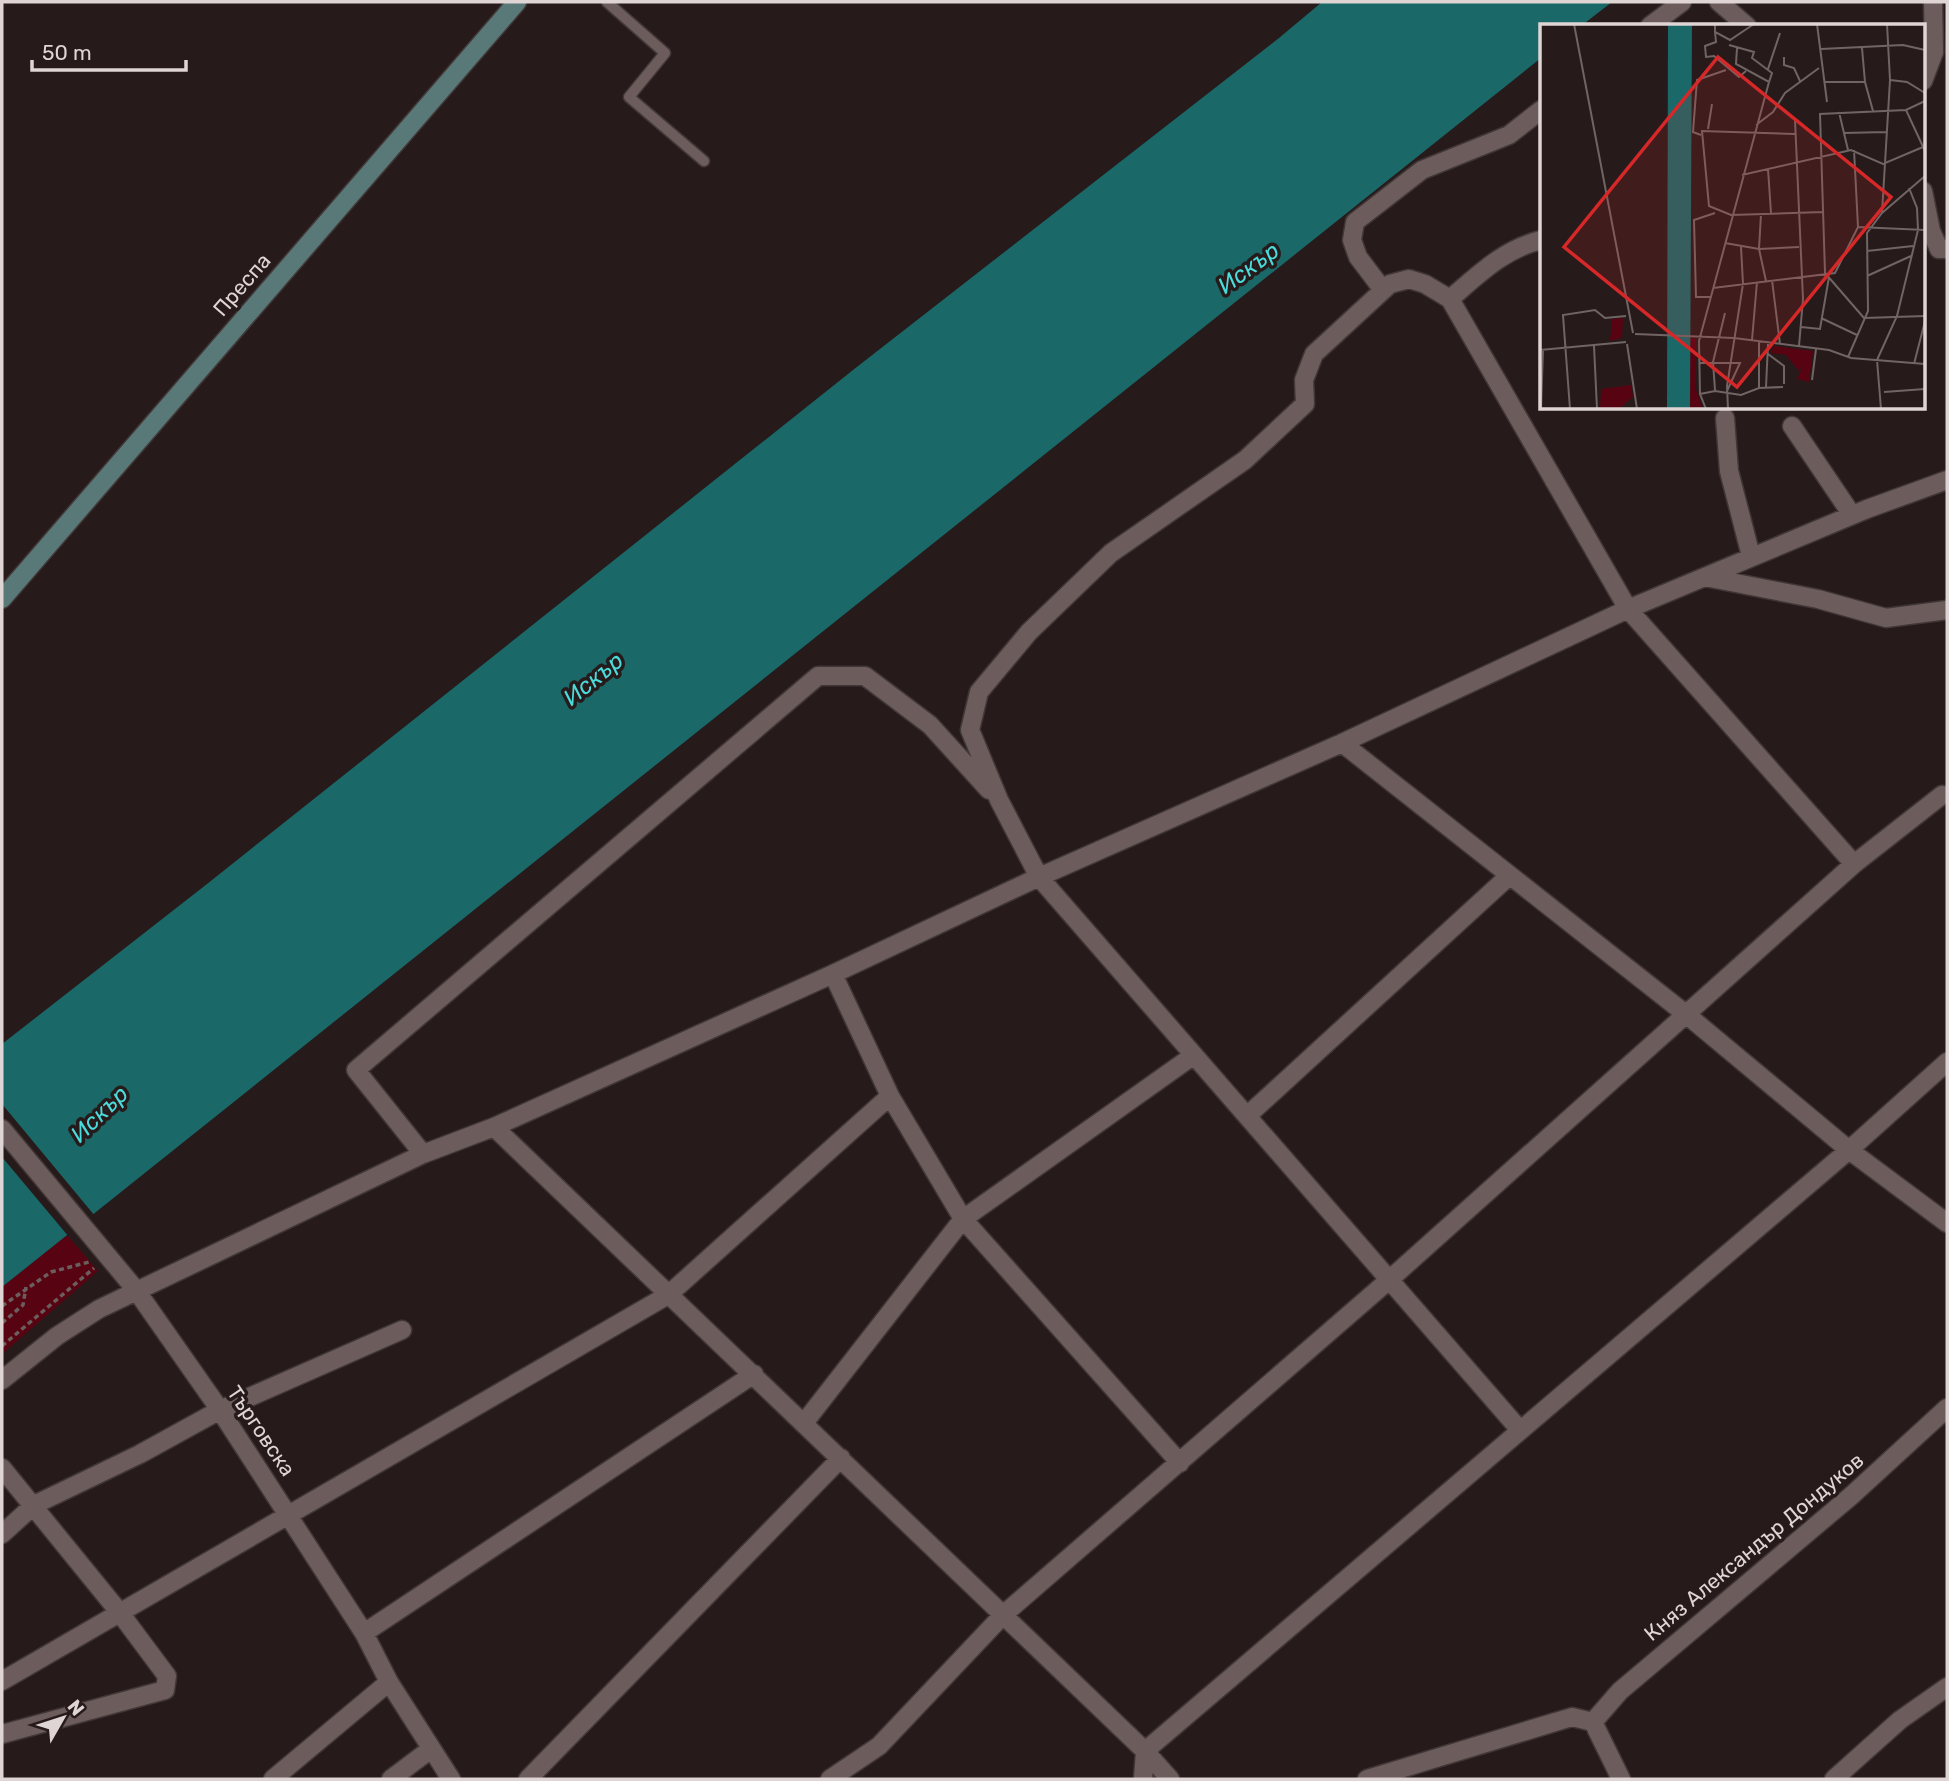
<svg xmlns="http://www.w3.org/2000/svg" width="1949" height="1781" viewBox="0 0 1949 1781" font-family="Rubik,sans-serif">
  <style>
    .green { fill: #580312 }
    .water { fill: #1a6868 }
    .pier { fill: #271a1a }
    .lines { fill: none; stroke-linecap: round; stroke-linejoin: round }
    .lane-casing { stroke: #413737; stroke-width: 13 }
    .street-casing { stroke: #413737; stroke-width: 21 }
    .secondary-casing { stroke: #413737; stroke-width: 21 }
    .path { stroke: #6a5e5e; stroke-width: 3.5; stroke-dasharray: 5 3.5; stroke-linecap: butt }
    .lane { stroke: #6c5d5c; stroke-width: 10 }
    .street { stroke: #6c5d5c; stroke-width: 18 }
    .secondary { stroke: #587978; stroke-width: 18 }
    .labels { text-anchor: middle; stroke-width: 7; stroke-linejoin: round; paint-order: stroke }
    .street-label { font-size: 21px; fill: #ded5d4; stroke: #271a1a }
    .water-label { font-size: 23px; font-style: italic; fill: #4bdbdb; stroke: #271a1a }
    .inset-road { fill: none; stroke: #706564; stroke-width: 2 }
    .view { fill: #d62828; fill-opacity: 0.15; stroke: #d62828; stroke-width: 3.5 }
    .inset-edge { fill: none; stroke: #ded5d4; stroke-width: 3.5 }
  </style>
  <rect width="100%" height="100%" fill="#271a1a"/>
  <path class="green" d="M 67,1235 L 98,1271 L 2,1354 L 2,1287 Z"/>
  <path class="water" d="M 1322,2 L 1612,2 L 1581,26 L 1541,26 L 1541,58 L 2,1287 L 2,1044 L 207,884 L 853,370 L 1279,38 Z"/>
  <path class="pier" d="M 2,1104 L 95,1216 L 69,1237 L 2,1157 Z"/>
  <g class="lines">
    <g class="lane-casing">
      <path id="lane" d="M 607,2 L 665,53 L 629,97 L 704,161"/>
    </g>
    <g class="street-casing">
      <path id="street" d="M 1719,2 L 1747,26
        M 1650,26 L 1682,2
        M 1923,81 L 1934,52 L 1933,2
        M 1923,191 L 1931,231 L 1939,249 L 1947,249
        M 1383,290 L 1358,257 L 1352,240 L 1355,222 L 1422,170 L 1509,135 L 1541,110
        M 1450,299 C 1479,274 1504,249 1541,240
        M 1725,418 L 1729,471 L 1751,556
        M 1792,426 L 1852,515
        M 1705,577 L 1818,599 L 1886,618 L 1947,610
        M 1342,743 L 1687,1015 L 1849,1150 L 1947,1223
        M 833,974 L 890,1096 L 963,1219 L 1180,1463
        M 1247,1116 L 1509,876
        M 494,1127 L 1145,1751 L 1170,1779
        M 2,1129 L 136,1290 L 220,1410 L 364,1633 L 389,1682 L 451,1779
        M 423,1154 L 356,1070 L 818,676 L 865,676 L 930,725 L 989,790
        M 2,1380 L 57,1336 L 99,1309 L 423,1154 L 494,1127 L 833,974 L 1039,877 L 1342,743 L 1628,609 L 1867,509 L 1947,480
        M 804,1423 L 963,1219 L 1194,1055
        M 1520,1430 L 1039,877 L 999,800 L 970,730 L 979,692 L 1029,632 L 1111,553 L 1245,460 L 1305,404 L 1304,380 L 1314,354 L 1390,284 L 1409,279 L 1425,284 L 1450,299 L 1628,609 L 1854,864
        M 2,1468 L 120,1613 L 167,1676 L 165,1690 L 2,1734
        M 2,1534 L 34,1505 L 140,1454 L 220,1410 L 402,1330
        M 364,1633 L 754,1374
        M 2,1681 L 668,1295 L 890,1096
        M 1593,1722 L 1620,1691 L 1851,1496 L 1947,1408
        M 273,1779 L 389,1682
        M 391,1779 L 431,1749
        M 528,1779 L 841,1458
        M 830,1779 L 879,1746 L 1003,1615 L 1389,1280 L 1854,864 L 1942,795
        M 1143,1779 L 1145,1751 L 1849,1150 L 1947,1062
        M 1367,1779 L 1572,1717 L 1593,1722 L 1621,1779
        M 1834,1779 L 1900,1720 L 1947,1687"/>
    </g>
    <g class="secondary-casing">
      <path id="secondary" d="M 2,599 L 517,2"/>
    </g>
    <path class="path" d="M 2,1306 L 51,1272 L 89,1262
      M 2,1323 L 23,1305 L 26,1287
      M 2,1346 L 94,1268"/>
    <use href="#lane" class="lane"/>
    <use href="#street" class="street"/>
    <use href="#secondary" class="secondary"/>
  </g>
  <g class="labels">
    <g class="street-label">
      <text transform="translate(242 285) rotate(-49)" y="7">Преспа</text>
      <text transform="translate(261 1431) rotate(56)" y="7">Търговска</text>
      <text transform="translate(1754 1547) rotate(-40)" y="7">Княз Александър Дондуков</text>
    </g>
    <g class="water-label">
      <text transform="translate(1248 268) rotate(-36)" y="8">Искър</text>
      <text transform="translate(593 679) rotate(-39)" y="8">Искър</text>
      <text transform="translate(99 1114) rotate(-44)" y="8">Искър</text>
    </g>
  </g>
  <g transform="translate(1540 24)">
    <rect width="385" height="385" fill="#271a1a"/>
    <path d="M 83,294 L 82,314 L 70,317 L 72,295 ZM 149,314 L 155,314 L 155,363 L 163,385 L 150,385 ZM 234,322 L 273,327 L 269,358 L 257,355 L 263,341 L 259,347 L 246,331 L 231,329 ZM 91,361 L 93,373 L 79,385 L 60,385 L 61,365 Z" fill="#580312"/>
    <path d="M 128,0 L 152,0 L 150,385 L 127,385 Z" fill="#1a6868"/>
    <path class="inset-road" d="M 34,0 L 93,309M 175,0 L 175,8 L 190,16 L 214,0M 277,0 L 287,78M 175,8 L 176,18 L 165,22 L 166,33 L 174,32 L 199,53 L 206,47M 189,21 L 214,28 L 212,34 L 232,49 L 229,58 L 196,40 L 197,24M 322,24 L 325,58 L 333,87M 281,25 L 363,21 L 385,26M 244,33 L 244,41 L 254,44 L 260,57M 228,45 L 240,9M 350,56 L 367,58 L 385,69M 285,58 L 325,58M 366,86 L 385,127M 299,88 L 308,126M 255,96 L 263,275 L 259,322M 216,101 L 233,88 L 245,69 L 279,44M 168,105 L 172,80M 304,109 L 346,108M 255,110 L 162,107 L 169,182 L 191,191 L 283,188M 161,111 L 153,108 L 157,56 L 186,46M 314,126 L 318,203M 228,145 L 231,189M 202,151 L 311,126 L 343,140 L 383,123M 342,189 L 350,56 L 347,0M 221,190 L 219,225 L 226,257M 185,219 L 219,225 L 259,223M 327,227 L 373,222M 327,252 L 371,232M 232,256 L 240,320M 173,264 L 295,249 L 318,203 L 385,206M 170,273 L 156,273 L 154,196 L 175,189M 281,294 L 317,311M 324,294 L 285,249 L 280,90 L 366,86 L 385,77M 324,294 L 385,292M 261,303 L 280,305 L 289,253M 95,310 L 194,314 L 289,326 L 311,334 L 385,340M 212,316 L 217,258M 219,318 L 219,364M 87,320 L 97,385M 54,322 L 57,385M 0,326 L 86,318M 228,330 L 244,342 L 244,360M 308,333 L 328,287 L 327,209 L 342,189 L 385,152M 159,339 L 200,339 L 187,367M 374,340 L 385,297M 272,356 L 276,325M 226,363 L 228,320M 175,366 L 173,338 L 185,289M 344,368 L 385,365M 160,370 L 175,367 L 201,371 L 219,364 L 243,363M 1,385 L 3,326M 30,385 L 23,291 L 55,286 L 65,294 L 86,292M 166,385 L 160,370 L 159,317 L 229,58M 188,385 L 187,362 L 203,260 L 201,223M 341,385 L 337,336 L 357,292 L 378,206 L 377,184 L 369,164"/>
    <path class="view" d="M 178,33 L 351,173 L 197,363 L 24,223 Z"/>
    <rect width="385" height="385" class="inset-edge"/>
  </g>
  <rect width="1949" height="1781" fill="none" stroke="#ded5d4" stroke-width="7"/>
  <g transform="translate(63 1718) rotate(51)" stroke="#271a1a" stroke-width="5" paint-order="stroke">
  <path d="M0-5L12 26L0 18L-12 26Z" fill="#ded5d4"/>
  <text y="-10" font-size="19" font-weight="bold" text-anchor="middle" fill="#ded5d4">N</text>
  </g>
  <path d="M32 60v10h154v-10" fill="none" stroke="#ded5d4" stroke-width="3.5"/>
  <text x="42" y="60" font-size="21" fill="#ded5d4" stroke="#271a1a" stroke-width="5" paint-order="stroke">50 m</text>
</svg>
